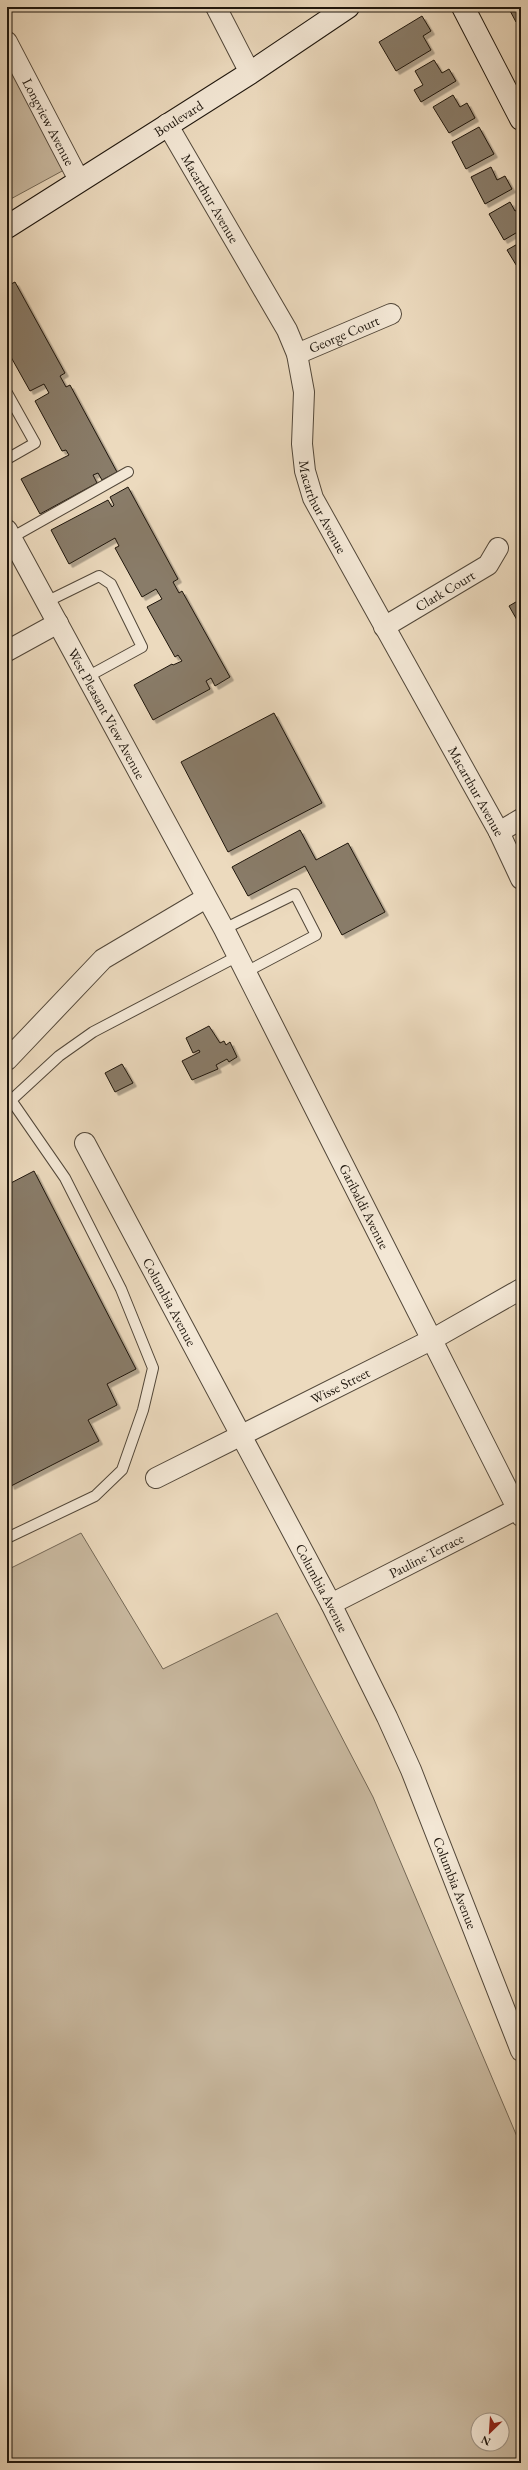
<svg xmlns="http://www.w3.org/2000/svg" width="528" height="2470" viewBox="0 0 528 2470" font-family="'EB Garamond',serif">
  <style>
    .green { fill: #c9b9a0; stroke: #746856; fill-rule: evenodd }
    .building { fill: #897c69; stroke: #1e160d; filter: url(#shadow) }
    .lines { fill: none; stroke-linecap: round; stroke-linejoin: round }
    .lane-casing { stroke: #524739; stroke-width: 12 }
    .street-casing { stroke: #524739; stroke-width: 22 }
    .secondary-casing { stroke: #1e160d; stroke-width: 24 }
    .lane { stroke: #f3e7d5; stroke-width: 10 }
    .street { stroke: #f3e7d5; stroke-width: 20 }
    .secondary { stroke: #f3e7d5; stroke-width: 22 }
    .labels { text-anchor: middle; stroke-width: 3; stroke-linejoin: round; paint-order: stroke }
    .street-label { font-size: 14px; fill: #1e160d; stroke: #f3e7d5 }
  </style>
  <defs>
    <filter id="shadow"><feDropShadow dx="3.5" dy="3.5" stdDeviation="0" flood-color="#0004"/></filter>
  </defs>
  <rect width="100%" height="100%" fill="#ecdabe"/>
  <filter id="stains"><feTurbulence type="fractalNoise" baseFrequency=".005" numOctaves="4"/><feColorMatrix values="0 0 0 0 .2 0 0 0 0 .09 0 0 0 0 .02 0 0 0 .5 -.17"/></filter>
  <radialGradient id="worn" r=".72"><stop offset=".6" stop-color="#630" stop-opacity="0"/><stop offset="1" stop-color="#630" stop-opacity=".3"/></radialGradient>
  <path class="green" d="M 7,57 L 64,170 L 7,201 Z
    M 81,1533 L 163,1669 L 277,1613 L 373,1797 L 521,2146 L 521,2463 L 7,2463 L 7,1570 ZM 478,2420 L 502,2420 L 502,2444 L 478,2444 Z"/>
  <path class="building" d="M 508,7 L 521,7 L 521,19 L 516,22 Z
    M 422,16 L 431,31 L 423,36 L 431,50 L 396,71 L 379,42 Z
    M 434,60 L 442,73 L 449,69 L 456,81 L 421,102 L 414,90 L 423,85 L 415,71 Z
    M 453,95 L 460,107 L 467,103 L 475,118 L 449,133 L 433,107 Z
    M 479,127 L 494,154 L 466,169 L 452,142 Z
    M 491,167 L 497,180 L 505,176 L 512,189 L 485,204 L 471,177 Z
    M 510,202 L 515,211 L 521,208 L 521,230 L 504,240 L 489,214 Z
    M 521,242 L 521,273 L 507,250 Z
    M 15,282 L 65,373 L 60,376 L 66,387 L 70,385 L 117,472 L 102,480 L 98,473 L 93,475 L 97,483 L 40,514 L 21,479 L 69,455 L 66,450 L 62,451 L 35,401 L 49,393 L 44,384 L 30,391 L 7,350 L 7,286 Z
    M 128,487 L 178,579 L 173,582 L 179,593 L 182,591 L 230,677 L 215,686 L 211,678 L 206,681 L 210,689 L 153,720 L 134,685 L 172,664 L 173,665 L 182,661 L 178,655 L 175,657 L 147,607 L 162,599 L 156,589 L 142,597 L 115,548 L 119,546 L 115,538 L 69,564 L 51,530 L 108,500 L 112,507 L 114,505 L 110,497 Z
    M 521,599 L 521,627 L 509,606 Z
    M 274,713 L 322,803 L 228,852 L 181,762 Z
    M 300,830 L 316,860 L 348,843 L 385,912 L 342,935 L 305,866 L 248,896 L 232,867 Z
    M 209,1026 L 220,1043 L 224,1041 L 226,1045 L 230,1042 L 237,1057 L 229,1062 L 227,1059 L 216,1065 L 218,1069 L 192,1080 L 182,1061 L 200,1052 L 199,1050 L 193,1053 L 186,1038 Z
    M 122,1064 L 133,1083 L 115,1092 L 105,1073 Z
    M 34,1171 L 136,1369 L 107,1384 L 117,1405 L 88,1420 L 99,1441 L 11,1486 L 9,1481 L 7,1482 L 7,1185 Z"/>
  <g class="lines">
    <g class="lane-casing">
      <path id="lane" d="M 7,393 L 35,443 L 7,459
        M 11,538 L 128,472
        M 46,602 L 99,576 L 111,584 L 142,647 L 87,677
        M 224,929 L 295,894 L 316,935 L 246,972
        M 7,1104 L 59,1056 L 93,1032 L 238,956
        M 7,1538 L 95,1496 L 122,1470 L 143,1410 L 153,1368 L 121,1289 L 65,1178 L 11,1100"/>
    </g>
    <g class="street-casing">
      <g id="street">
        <path d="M 216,7 L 250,73"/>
        <path id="s1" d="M 7,42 L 79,180"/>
        <path id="s2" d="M 167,124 L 287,330 L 297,354 L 304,392 L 302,444 L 305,471 L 313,498 L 499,832 L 521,879"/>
        <path id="s3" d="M 297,354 L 391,314"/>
        <path id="s4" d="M 7,530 L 224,929 L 521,1516"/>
        <path id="s5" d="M 384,627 L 488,565 L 498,548"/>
        <path d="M 7,651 L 58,623"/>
        <path d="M 499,832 L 521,819"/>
        <path d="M 7,1060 L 103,959 L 206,898"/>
        <path id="s6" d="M 85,1143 L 331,1604 L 387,1717 L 411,1770 L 521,2051"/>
        <path id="s7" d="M 156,1478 L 433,1339 L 521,1289"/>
        <path id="s8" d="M 331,1604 L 521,1507"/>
      </g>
    </g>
    <g class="secondary-casing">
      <g id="secondary">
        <path d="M 463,7 L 521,119"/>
        <path id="s9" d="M 7,227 L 250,73 L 348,7"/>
      </g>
    </g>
    <use href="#lane" class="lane"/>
    <use href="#street" class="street"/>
    <use href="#secondary" class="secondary"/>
  </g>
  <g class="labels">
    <g class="street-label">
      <text dy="5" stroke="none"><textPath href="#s9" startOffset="203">Boulevard</textPath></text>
      <text dy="5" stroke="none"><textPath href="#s1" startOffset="90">Longview Avenue</textPath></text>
      <text dy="5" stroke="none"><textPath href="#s2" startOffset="86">Macarthur Avenue</textPath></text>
      <text dy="5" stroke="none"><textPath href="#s3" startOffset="51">George Court</textPath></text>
      <text dy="5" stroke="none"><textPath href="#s2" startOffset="422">Macarthur Avenue</textPath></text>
      <text dy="5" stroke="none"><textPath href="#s5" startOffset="71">Clark Court</textPath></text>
      <text dy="5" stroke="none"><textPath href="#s4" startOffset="209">West Pleasant View Avenue</textPath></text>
      <text dy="5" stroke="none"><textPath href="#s2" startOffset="746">Macarthur Avenue</textPath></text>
      <text dy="5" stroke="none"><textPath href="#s4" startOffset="765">Garibaldi Avenue</textPath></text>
      <text dy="5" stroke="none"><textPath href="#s6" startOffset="180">Columbia Avenue</textPath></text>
      <text dy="5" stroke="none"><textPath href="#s7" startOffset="206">Wisse Street</textPath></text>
      <text dy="5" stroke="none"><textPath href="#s8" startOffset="107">Pauline Terrace</textPath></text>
      <text dy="5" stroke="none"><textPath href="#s6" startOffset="504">Columbia Avenue</textPath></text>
      <text dy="5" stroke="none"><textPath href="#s6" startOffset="828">Columbia Avenue</textPath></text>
    </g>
  </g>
  <rect width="528" height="2470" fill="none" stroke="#ecdabe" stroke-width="24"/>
  <rect x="8" y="8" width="512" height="2454" fill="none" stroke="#1e160d" stroke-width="2"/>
  <rect x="12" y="12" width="504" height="2446" fill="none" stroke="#1e160d"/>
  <g transform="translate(490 2432) rotate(205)"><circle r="19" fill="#f3e7d5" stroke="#9e9385"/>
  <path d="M0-3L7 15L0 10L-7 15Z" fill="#8f2418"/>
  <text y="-6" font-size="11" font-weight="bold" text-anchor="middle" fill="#1e160d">N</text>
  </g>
  <rect width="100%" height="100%" filter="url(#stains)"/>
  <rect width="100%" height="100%" fill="url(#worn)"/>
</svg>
